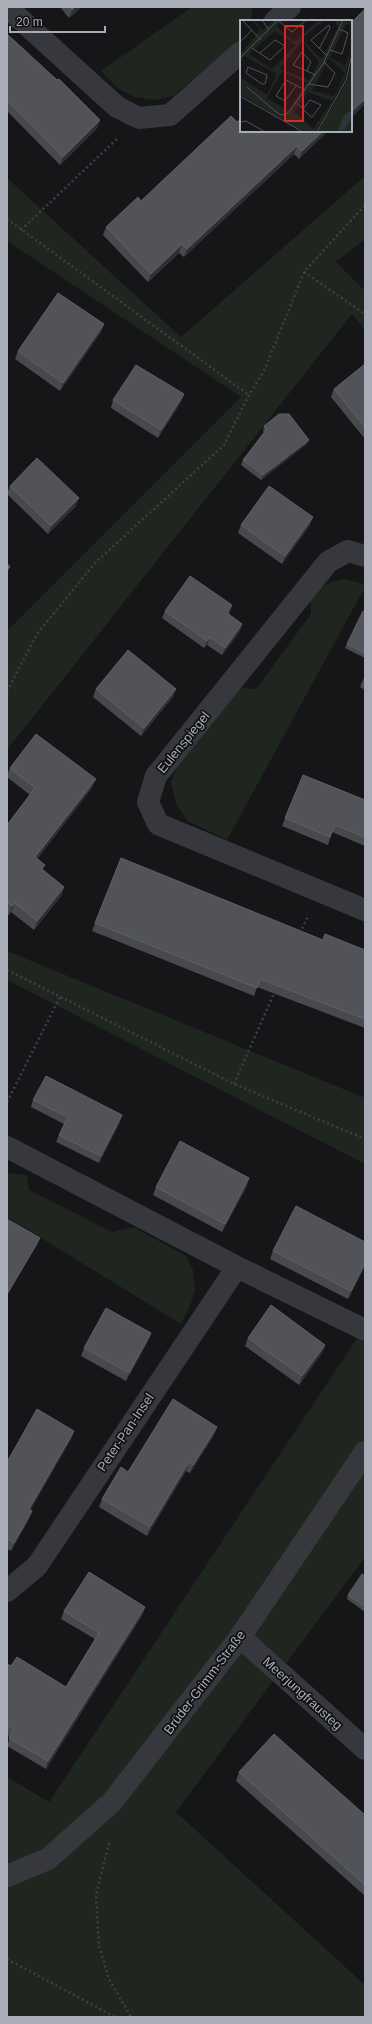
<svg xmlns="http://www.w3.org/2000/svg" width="372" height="2024" viewBox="0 0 372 2024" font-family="Arial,sans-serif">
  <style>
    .green { fill: #1e261f }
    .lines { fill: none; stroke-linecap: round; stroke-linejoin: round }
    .path { stroke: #3d3f44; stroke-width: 2.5; stroke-dasharray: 2 3; stroke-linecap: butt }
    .minor { stroke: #37383d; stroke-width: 22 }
    .wall { fill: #47494d }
    .shaded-wall { fill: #2f3033 }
    .building { fill: #525359; stroke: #5f6168 }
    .labels { text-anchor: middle; stroke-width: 3.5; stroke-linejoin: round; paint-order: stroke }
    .street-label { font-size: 13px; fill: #a8adb8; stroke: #111113 }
    .inset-road { fill: none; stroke: #505258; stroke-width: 1 }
    .view { fill: #d62828; fill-opacity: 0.15; stroke: #d62828; stroke-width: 2 }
    .inset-edge { fill: none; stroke: #a8adb8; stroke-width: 2 }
  </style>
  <rect width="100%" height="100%" fill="#161618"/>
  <path class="green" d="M 192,7 L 254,7 L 252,9 L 251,21 L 241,21 L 241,39 L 173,96 L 153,100 L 135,97 L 120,90 L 101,71 Z
    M 365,176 L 365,239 L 336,262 L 365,291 L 365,330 L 352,314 L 7,750 L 7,631 L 241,397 L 7,241 L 7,178 L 181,337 Z
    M 343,579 L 365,584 L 365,587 L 227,840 L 188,821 L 176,804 L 171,782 L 180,761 L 238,688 L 256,689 L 311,614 L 310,596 L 323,585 Z
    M 7,951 L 365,1098 L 365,1164 L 7,980 Z
    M 7,1173 L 27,1175 L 29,1190 L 112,1232 L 134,1227 L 186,1256 L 193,1270 L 195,1289 L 191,1303 L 181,1324 L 7,1217 Z
    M 365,1326 L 365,1557 L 176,1812 L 365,1985 L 365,2017 L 7,2017 L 7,1777 L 49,1802 Z"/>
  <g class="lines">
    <path class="path" d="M 7,219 L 249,395
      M 21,230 L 118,138
      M 304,272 L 365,314
      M 7,691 L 37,634 L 95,563 L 224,445 L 249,395 L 264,371 L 304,272 L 365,205
      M 300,933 L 308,916
      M 7,970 L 234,1084 L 365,1139
      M 234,1084 L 275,991
      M 7,1102 L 60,997
      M 109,1843 L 96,1895 L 99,1946 L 109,1979 L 131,2017
      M 7,1959 L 115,2017"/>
    <path class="minor" d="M 7,7 L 117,107 L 139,118 L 170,115 L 241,52
      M 275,21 L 290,7
      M 365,556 L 348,551 L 328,562 L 156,776 L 148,802 L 158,824 L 365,910
      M 7,1147 L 237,1267 L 365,1330
      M 7,1591 L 37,1566 L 237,1267
      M 240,1637 L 365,1749
      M 7,1876 L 48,1859 L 112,1802 L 240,1637 L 365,1452"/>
  </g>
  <path class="wall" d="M 60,7 L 82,7 L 69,18 Z
    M 7,34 L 100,120 L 97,128 L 60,165 L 7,111 Z
    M 237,122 L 328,131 L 299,159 L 294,154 L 184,257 L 179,253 L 148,282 L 103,235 L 106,227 L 141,201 Z
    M 104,324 L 101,332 L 60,391 L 15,359 L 18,351 Z
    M 365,364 L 365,439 L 331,397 L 334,389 Z
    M 184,394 L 181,402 L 158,438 L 111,408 L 113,400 Z
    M 264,426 L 307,444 L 261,480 L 241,465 L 243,460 L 264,432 L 263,431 Z
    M 10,486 L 76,506 L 48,534 L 7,494 Z
    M 241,525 L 310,525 L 282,564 L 238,533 Z
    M 165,611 L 230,613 L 229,614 L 242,624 L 240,631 L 222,655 L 207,645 L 204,648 L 162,618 Z
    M 365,612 L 365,658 L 345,648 L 347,644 Z
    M 365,675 L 365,690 L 360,687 Z
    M 96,689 L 173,697 L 141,736 L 93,697 Z
    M 10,768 L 92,788 L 37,859 L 43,870 L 64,887 L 61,896 L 34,930 L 11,912 L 9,915 L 7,914 L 7,825 L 30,795 L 7,777 L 7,775 Z
    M 365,800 L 365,846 L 332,832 L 328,845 L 282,826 L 285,818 Z
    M 95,923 L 323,940 L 365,950 L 365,1028 L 257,987 L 254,996 L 92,931 Z
    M 33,1100 L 120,1122 L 99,1163 L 56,1142 L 59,1135 L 64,1124 L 31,1107 Z
    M 247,1186 L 222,1232 L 153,1195 L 156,1187 Z
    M 273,1251 L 365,1266 L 348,1299 L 270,1259 Z
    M 151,1333 L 148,1341 L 126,1381 L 81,1356 L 84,1348 Z
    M 248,1338 L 325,1345 L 322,1353 L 299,1385 L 245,1346 Z
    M 74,1431 L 71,1439 L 30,1510 L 29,1519 L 11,1551 L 7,1549 L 7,1462 Z
    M 214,1435 L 190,1473 L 186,1471 L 147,1536 L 99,1507 L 102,1499 L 128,1472 Z
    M 365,1576 L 365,1612 L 347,1599 L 348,1595 Z
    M 64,1611 L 143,1614 L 46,1769 L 7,1746 L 10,1737 L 7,1735 L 7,1664 L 11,1666 L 66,1687 L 95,1639 L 61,1619 Z
    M 239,1772 L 365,1815 L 365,1896 L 236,1781 Z"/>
  <path class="shaded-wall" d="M 75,7 L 82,7 L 69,18 L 72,10 Z
    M 365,99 L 365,104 L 351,118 L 351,112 Z
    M 100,120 L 97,128 L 60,165 L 63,157 Z
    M 323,131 L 328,131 L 299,159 L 302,151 Z
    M 297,146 L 294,154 L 184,257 L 187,249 Z
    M 182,244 L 179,253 L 148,282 L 151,274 Z
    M 104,324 L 101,332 L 60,391 L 63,383 Z
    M 184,394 L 181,402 L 158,438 L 161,430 Z
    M 309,440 L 307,444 L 261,480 L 263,475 Z
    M 79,498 L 76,506 L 48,534 L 51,526 Z
    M 313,517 L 310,525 L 282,564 L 285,556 Z
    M 10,567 L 7,575 L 7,570 Z
    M 232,605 L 230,613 L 224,620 L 227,613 Z
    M 242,624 L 240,631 L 222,655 L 225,648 Z
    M 210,637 L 207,645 L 204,648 L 207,641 Z
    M 176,689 L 173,697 L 141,736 L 144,728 Z
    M 96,779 L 92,788 L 31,866 L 35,857 Z
    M 64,887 L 61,896 L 34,930 L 37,921 Z
    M 15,903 L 11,912 L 9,915 L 12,906 Z
    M 122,1115 L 120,1122 L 99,1163 L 101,1156 Z
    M 249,1178 L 247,1186 L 222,1232 L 225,1224 Z
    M 40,1238 L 37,1245 L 7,1296 L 7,1294 Z
    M 365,1263 L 365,1266 L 348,1299 L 351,1291 Z
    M 151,1333 L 148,1341 L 126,1381 L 129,1373 Z
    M 325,1345 L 322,1353 L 299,1385 L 302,1376 Z
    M 217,1427 L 214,1435 L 190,1473 L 193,1465 Z
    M 74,1431 L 71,1439 L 26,1518 L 29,1509 Z
    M 189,1462 L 186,1471 L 147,1536 L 150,1527 Z
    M 32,1511 L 29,1519 L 11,1551 L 14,1543 Z
    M 145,1607 L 143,1614 L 46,1769 L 48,1761 Z"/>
  <path class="building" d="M 69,7 L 75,7 L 72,10 Z
    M 365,9 L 365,99 L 351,112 L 351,23 Z
    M 7,34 L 57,80 L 59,79 L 100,120 L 63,157 L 7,100 Z
    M 231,116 L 237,122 L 241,119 L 241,131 L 323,131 L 302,151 L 297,146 L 187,249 L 182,244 L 151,274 L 106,227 L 138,197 L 141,201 Z
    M 58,293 L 104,324 L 63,383 L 18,351 Z
    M 365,364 L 365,427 L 334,389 Z
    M 136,365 L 184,394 L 161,430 L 113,400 Z
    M 279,414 L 289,414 L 309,440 L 263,475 L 243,460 L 267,429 L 264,426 Z
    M 37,458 L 79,498 L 51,526 L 10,486 Z
    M 269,486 L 313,517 L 285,556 L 241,525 Z
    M 7,563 L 10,567 L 7,570 Z
    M 190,576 L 232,605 L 227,613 L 242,624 L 225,648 L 210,637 L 207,641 L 165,611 Z
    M 363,611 L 365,612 L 365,653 L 347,644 Z
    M 128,650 L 176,689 L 144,728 L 96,689 Z
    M 36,734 L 96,779 L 35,857 L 45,865 L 42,869 L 64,887 L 37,921 L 15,903 L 12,906 L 7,902 L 7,825 L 35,788 L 10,768 Z
    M 303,775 L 365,800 L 365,837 L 335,825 L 330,837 L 285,818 Z
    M 121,858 L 323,940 L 325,934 L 365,950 L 365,1019 L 260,979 L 257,988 L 95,923 Z
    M 46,1076 L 122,1115 L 101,1156 L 59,1135 L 68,1117 L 33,1100 Z
    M 180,1141 L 249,1178 L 225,1224 L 156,1187 Z
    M 296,1206 L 365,1242 L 365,1263 L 351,1291 L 273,1251 Z
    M 7,1219 L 40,1238 L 7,1294 Z
    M 271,1305 L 325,1345 L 302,1376 L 248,1338 Z
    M 106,1308 L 151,1333 L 129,1373 L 84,1348 Z
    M 173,1399 L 217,1427 L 193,1465 L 189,1462 L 150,1527 L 102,1499 L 121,1467 L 128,1472 Z
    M 37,1409 L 74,1431 L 29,1509 L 32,1511 L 14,1543 L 7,1539 L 7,1462 Z
    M 89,1572 L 145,1607 L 48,1761 L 9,1738 L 14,1730 L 7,1725 L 7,1664 L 11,1666 L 17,1657 L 66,1687 L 99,1633 L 64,1611 Z
    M 362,1574 L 365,1576 L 365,1606 L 348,1595 Z
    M 274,1734 L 365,1815 L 365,1885 L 239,1772 Z"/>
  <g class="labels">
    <g class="street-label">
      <text transform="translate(183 742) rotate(-51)" y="5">Eulenspiegel</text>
      <text transform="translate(125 1432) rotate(-56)" y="5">Peter-Pan-Insel</text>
      <text transform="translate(204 1682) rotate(-53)" y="5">Brüder-Grimm-Straße</text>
      <text transform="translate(303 1693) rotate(42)" y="5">Meerjungfrausteg</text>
    </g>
  </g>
  <g transform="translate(240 20)">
    <rect width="112" height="112" fill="#161618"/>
    <path d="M 12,0 L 15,0 L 22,11 L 34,0 L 43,0 L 36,6 L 54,22 L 79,0 L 85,0 L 61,19 L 82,39 L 98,7 L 94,0 L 112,2 L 112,5 L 106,4 L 90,37 L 105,46 L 112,25 L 105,58 L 76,112 L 66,112 L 53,106 L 0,74 L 0,57 L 27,75 L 37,54 L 4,36 L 0,44 L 0,30 L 2,32 L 20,10 ZM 35,11 L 56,25 L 32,49 L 9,34 ZM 62,21 L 79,42 L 69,60 L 40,49 ZM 89,38 L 105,53 L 94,76 L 72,71 ZM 42,51 L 66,63 L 48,91 L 27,78 ZM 68,72 L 92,81 L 73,109 L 54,91 ZM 112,38 L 112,112 L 78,112 L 107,60 Z" fill="#1e261f" fill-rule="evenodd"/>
    <path d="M 112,90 L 112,97 L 104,110 L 98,110 L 104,95 Z" fill="#2c353c"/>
    <path class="inset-road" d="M 2,0 L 21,20M 22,0 L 29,10M 0,22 L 12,10M 12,28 L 30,40 L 45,26 L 35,20 L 20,33M 79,29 L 90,8 L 89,5 L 71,20 L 87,36M 90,30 L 102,34 L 108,13 L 99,9M 0,38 L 38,0 L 52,12 L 66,0M 8,47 L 27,55 L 25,64 L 22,64 L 6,53 ZM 67,51 L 71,42 L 62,32 L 53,45 L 76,55M 69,64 L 88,67 L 95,53 L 84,42M 56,66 L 45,81 L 36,76 L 46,60 L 65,70M 7,67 L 35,91 L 41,95 L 48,93 L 83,44 L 103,0M 0,76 L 63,112M 57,83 L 71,97 L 72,97 L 81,85 L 70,80 L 63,89M 0,102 L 6,101 L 25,112M 77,112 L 106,60 L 112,34"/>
    <path class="view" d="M 45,6 L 63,6 L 63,101 L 45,101 Z"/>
    <rect width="112" height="112" class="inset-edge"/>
  </g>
  <rect width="372" height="2024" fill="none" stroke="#a8adb8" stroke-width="16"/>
  <path d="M10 26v6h95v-6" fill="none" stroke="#a8adb8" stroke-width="2"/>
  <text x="16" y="26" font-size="12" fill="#a8adb8" stroke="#111113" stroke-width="3" paint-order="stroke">20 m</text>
</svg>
